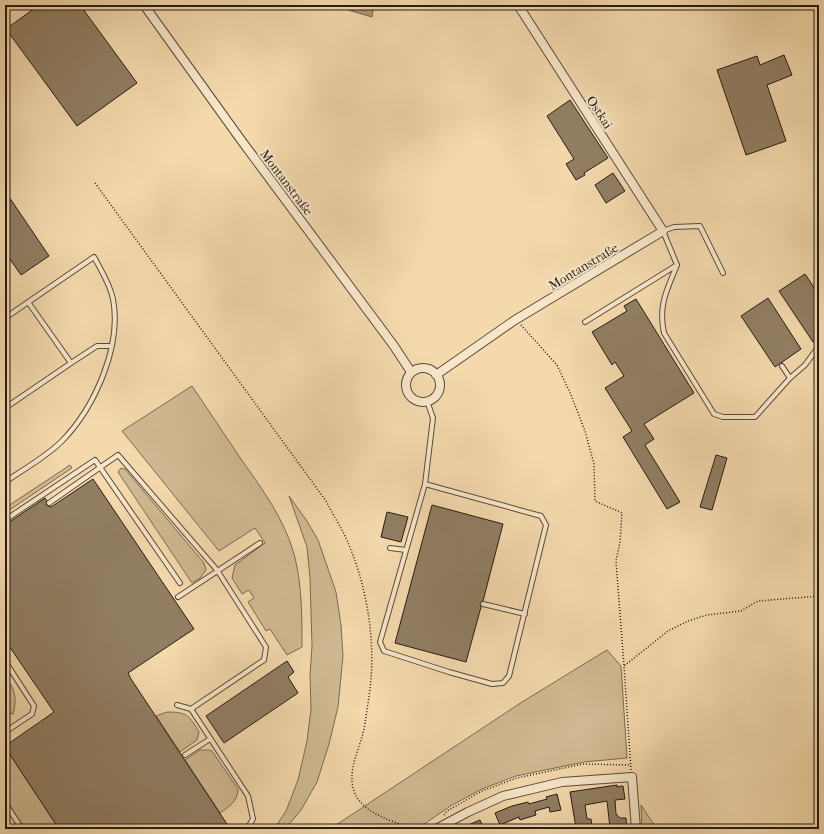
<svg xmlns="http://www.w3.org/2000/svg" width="824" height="834" viewBox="0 0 824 834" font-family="'IM FELL French Canon',serif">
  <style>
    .green { fill: #d0b992; stroke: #7c6a52 }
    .water { fill: #ae9878; stroke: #786650 }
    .building { fill: #917e63; stroke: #271b13 }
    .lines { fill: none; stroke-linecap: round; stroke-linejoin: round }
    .lane-casing { stroke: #5a4a39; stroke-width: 6 }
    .street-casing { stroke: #5a4a39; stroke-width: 10 }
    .path { stroke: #271b13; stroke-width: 1.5; stroke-dasharray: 1 2; stroke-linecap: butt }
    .lane { stroke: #f7e6c9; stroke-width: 4 }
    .street { stroke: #f7e6c9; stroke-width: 8 }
    .labels { text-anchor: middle; stroke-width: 4; stroke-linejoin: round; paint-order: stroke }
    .street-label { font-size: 13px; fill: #271b13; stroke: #f7e6c9 }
  </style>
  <rect width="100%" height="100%" fill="#f3d9ac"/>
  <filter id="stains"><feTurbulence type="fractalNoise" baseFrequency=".005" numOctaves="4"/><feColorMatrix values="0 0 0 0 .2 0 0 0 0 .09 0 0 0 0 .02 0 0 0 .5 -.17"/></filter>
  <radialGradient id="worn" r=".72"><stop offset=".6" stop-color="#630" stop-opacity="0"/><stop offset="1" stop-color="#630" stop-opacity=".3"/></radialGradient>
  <path class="green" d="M 192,386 C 208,410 225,435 241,459 C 262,489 284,518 294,554 C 302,583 302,617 302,647 L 287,655 L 270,629 L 266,631 L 248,602 L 254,598 L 249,590 L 242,594 L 232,578 L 235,565 L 265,543 L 255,528 L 219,551 L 122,431 Z
    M 70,465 L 72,468 L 5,513 L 5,508 Z
    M 121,468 L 125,469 L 204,563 L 206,570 L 200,578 L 192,583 L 118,472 Z
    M 289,496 L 307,521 L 318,540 L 336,592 L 341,625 L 343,656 L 338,707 L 329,744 L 317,782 L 301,810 L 285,829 L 274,829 L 286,811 L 298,780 L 307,741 L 311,709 L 310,675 L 312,646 L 310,578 L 307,547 Z
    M 607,650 L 621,666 L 627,758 L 584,762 L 516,776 L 482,789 L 452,805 L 417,829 L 330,829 L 522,702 Z
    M 5,675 C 14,689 18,697 13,714 L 5,712 Z
    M 167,712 C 187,712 189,715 199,732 L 197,740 L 180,752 L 156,716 Z
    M 5,747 L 59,829 L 25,829 L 5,799 Z
    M 200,750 L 209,750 L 212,751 L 238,789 C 238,801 229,807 220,813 L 185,760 Z
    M 641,805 L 657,829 L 642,829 Z"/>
  <path class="water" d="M 344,5 L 374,5 L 372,17 L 348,10 Z"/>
  <path class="building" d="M 39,5 L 80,5 L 137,83 L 77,126 L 6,29 Z
    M 784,55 L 792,75 L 767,85 L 786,141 L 746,155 L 717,70 L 757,56 L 760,65 Z
    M 570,100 L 608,158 L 584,173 L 585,175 L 576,180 L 566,164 L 574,159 L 547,116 Z
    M 613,173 L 625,191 L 606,203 L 595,185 Z
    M 5,191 L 49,256 L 21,275 L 5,252 Z
    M 805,274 L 819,295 L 819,338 L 813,342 L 779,291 Z
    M 768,298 L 801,349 L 775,367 L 741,316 Z
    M 636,299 L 694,393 L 644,424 L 654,439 L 645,445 L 680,502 L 667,509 L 623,437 L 632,431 L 605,388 L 624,376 L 615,362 L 612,365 L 592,332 L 627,311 L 624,306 Z
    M 716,455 L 727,458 L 712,510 L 700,507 Z
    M 93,479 L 194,629 L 128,673 L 131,679 L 227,824 L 220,829 L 59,829 L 5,747 L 5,746 L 54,712 L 5,640 L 5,525 L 45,498 L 47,501 L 46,505 L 51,507 Z
    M 432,505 L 503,524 L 483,601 L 480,603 L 481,607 L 466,662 L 395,643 Z
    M 387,512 L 408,517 L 401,542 L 381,537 Z
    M 287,661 L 294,672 L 288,677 L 298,693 L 224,743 L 206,716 Z
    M 617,785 L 617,787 L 623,786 L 625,799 L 615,800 L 616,814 L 620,818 L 626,818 L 627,829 L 610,828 L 607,801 L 585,805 L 587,819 L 591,819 L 592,826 L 576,828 L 570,792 Z
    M 557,794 L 561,810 L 550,812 L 549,807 L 535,811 L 536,815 L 520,820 L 519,817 L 500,825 L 495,813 L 512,806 L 528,802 L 529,804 L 547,799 L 546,797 Z
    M 480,820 L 484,829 L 459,829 Z"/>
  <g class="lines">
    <g class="lane-casing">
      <path id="lane" d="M 677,265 C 667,290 658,305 664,333 L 714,414 L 723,417 L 755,417 L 790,378 L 782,366
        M 28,302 L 71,363 L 97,346 L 111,346
        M 5,318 L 94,257 C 101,270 110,284 113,299 C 122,346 95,407 62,441 C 46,457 24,469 5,482
        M 585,322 L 677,265 L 663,231 L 674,227 L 700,226 L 723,273
        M 790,378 L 805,365 L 819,346
        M 5,408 L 71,363
        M 425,484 L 541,516 L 546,525 L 509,676 L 503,683 L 492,684 L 449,672 L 384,651 L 380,642 L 425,484 L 433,418 L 427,401
        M 49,503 L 118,455 L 217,570 L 266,647 L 264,660 L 191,709
        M 5,520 L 95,460 L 180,583
        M 390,548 L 406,550
        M 178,597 L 260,543
        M 483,604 L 525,614
        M 5,661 L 34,706 L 32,714 L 5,732
        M 177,705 L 191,709 L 248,796 L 253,819 L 247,829
        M 185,755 L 210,739
        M 5,803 L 22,829"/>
    </g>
    <g class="street-casing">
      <path id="street" d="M 144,5 L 241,140 L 394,346 L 411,372
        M406 385a17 17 0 1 1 34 0a17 17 0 1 1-34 0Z
        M 436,375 L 515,320 L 663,231 L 518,5
        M 436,829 L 468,812 L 503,796 L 562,782 L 632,777 L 636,829"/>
    </g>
    <path class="path" d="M 95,183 L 326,501 C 331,511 337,521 342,530 C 364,573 375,631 371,678 C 370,693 367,709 365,723 C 362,746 348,765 353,788 C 359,813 393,821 414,829
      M 521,325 L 557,365 L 571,395 L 585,431 L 594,464 L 595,501 L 622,513 L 620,542 L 616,561 L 624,666
      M 631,770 L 624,666 L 668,631 L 688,621 L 707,615 L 741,611 L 758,601 L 819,596
      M 444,815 L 447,811 L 482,791 L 517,778 L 583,764 L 631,765"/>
    <use href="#lane" class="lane"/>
    <use href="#street" class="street"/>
  </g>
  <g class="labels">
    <g class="street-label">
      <text transform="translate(600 112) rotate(57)" y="5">Ostkai</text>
      <text transform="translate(287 182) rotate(53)" y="5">Montanstraße</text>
      <text transform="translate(583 266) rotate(-31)" y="5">Montanstraße</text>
    </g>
  </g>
  <rect width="824" height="834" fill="none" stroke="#f3d9ac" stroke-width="20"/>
  <rect x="6" y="6" width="812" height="822" fill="none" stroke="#271b13" stroke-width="2"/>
  <rect x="10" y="10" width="804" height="814" fill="none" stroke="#271b13"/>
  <rect width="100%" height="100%" filter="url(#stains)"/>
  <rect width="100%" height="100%" fill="url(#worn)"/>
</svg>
